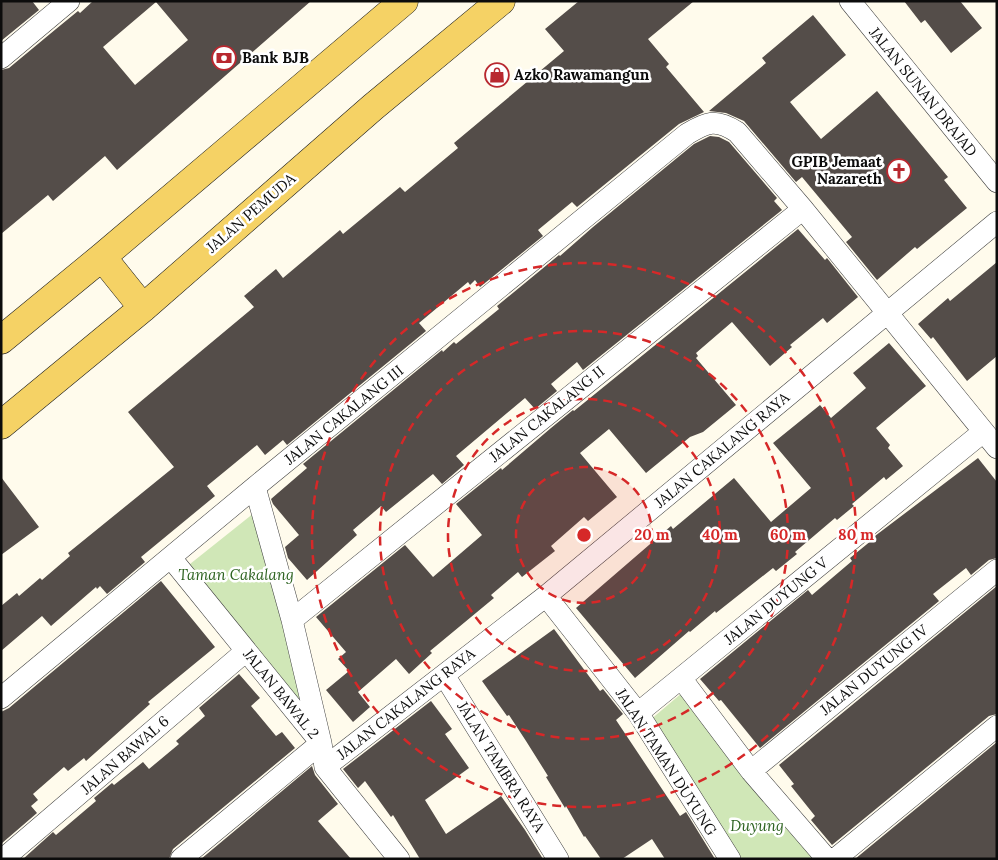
<svg xmlns="http://www.w3.org/2000/svg" width="998" height="860" viewBox="0 0 998 860" font-family="Lora,serif">
  <style>
    .green { fill: #d0e7b7 }
    .building { fill: #544d49; fill-rule: evenodd }
    .lines { fill: none; stroke-linecap: round; stroke-linejoin: round }
    .street-casing { stroke: #3f3f3f; stroke-width: 22 }
    .primary-casing { stroke: #1d1d1d; stroke-width: 29 }
    .street { stroke: #fff; stroke-width: 21 }
    .primary { stroke: #f5d265; stroke-width: 28 }
    .ring { fill: none; stroke: #d62828; stroke-width: 2.5; stroke-dasharray: 9 6 }
    .labels { text-anchor: middle; stroke-width: 5; stroke-linejoin: round; paint-order: stroke }
    .poi-label { font-size: 15px; font-weight: bold; fill: #0c0c0c; stroke: #fff; text-anchor: start }
    .street-label { font-size: 15px; fill: #0c0c0c; stroke: #fff }
    .park-label { font-size: 15px; font-style: italic; fill: #2c621f; stroke: #fff }
    .centre { fill: #d62828; stroke: #fff; stroke-width: 2.5 }
    .ring-label { font-size: 15px; text-anchor: middle; font-weight: bold; fill: #d62828; stroke: #fff; stroke-width: 5; stroke-linejoin: round; paint-order: stroke }
  </style>
  <rect width="100%" height="100%" fill="#fffbec"/>
  <path class="green" d="M 254,513 L 310,713 L 185,568 Z
    M 689,687 L 823,859 L 740,859 L 649,721 Z"/>
  <path class="building" d="M 1,1 L 32,1 L 39,10 L 1,41 Z
    M 93,1 L 311,1 L 117,170 L 105,156 L 53,201 L 48,195 L 1,234 L 1,70 L 9,68 L 56,29 L 78,11 L 80,13 ZM 156,2 L 188,40 L 135,85 L 103,47 Z
    M 579,1 L 694,1 L 648,39 L 669,64 L 666,67 L 704,112 L 679,124 L 577,207 L 572,202 L 538,230 L 543,236 L 480,287 L 475,280 L 470,285 L 468,282 L 419,323 L 426,331 L 287,445 L 283,440 L 265,455 L 257,445 L 207,486 L 215,496 L 141,557 L 145,562 L 107,594 L 100,586 L 97,589 L 96,587 L 51,626 L 42,616 L 1,651 L 1,606 L 17,593 L 19,596 L 40,578 L 42,580 L 70,556 L 68,553 L 174,467 L 128,412 L 254,307 L 244,296 L 276,269 L 283,278 L 340,230 L 343,234 L 400,187 L 405,192 L 458,148 L 454,143 L 564,51 L 545,29 Z
    M 904,1 L 960,1 L 982,28 L 951,53 L 925,20 L 921,23 Z
    M 813,15 L 846,55 L 790,102 L 821,139 L 877,91 L 948,177 L 944,180 L 967,208 L 917,249 L 915,247 L 877,280 L 846,242 L 852,237 L 802,177 L 796,182 L 744,121 L 726,113 L 709,111 L 766,63 L 762,58 Z
    M 710,136 L 719,137 L 729,142 L 777,198 L 774,201 L 782,210 L 583,370 L 577,362 L 551,384 L 557,391 L 535,409 L 525,398 L 456,456 L 464,465 L 442,484 L 433,474 L 386,512 L 381,506 L 353,530 L 357,535 L 307,580 L 288,558 L 285,547 L 299,535 L 273,504 L 271,499 L 307,468 L 303,464 L 442,350 L 443,352 L 454,342 L 456,344 L 499,309 L 497,306 L 559,255 L 560,256 L 593,227 L 694,144 Z
    M 798,229 L 825,260 L 827,258 L 858,297 L 827,323 L 823,318 L 790,345 L 792,347 L 770,366 L 732,322 L 696,353 L 698,356 L 696,358 L 736,405 L 703,432 L 690,437 L 646,473 L 609,429 L 580,453 L 617,497 L 588,521 L 584,517 L 551,546 L 555,551 L 522,577 L 518,572 L 491,595 L 494,598 L 430,651 L 432,653 L 409,674 L 396,659 L 358,692 L 370,707 L 353,722 L 326,690 L 349,671 L 338,659 L 346,652 L 316,617 L 405,545 L 433,577 L 482,535 L 456,504 L 501,468 L 502,470 L 551,428 L 573,410 L 574,411 Z
    M 997,262 L 997,356 L 967,381 L 933,337 L 931,339 L 918,324 L 948,298 L 950,301 Z
    M 889,343 L 926,386 L 876,428 L 890,445 L 888,448 L 903,466 L 886,480 L 884,477 L 852,504 L 854,506 L 837,520 L 835,518 L 795,552 L 797,554 L 776,571 L 773,568 L 716,613 L 715,611 L 690,632 L 689,631 L 635,678 L 576,608 L 671,526 L 673,529 L 734,478 L 771,522 L 811,488 L 773,443 L 820,405 L 831,418 L 866,388 L 853,373 Z
    M 978,458 L 997,482 L 997,558 L 989,560 L 971,575 L 966,568 L 933,594 L 939,601 L 760,748 L 721,700 L 719,701 L 700,679 L 808,590 L 812,595 L 852,561 L 850,558 L 872,540 L 871,539 Z
    M 1,477 L 39,527 L 1,555 Z
    M 161,581 L 215,647 L 148,702 L 150,704 L 86,761 L 84,758 L 68,771 L 64,767 L 33,794 L 38,800 L 31,806 L 37,813 L 1,844 L 1,712 L 9,708 Z
    M 997,586 L 997,714 L 989,716 L 832,845 L 811,820 L 815,816 L 791,786 L 794,784 L 779,765 Z
    M 554,629 L 600,691 L 603,689 L 623,714 L 616,720 L 680,816 L 686,812 L 715,859 L 665,859 L 652,839 L 622,859 L 601,859 L 585,836 L 584,837 L 566,806 L 565,808 L 546,777 L 548,776 L 526,741 L 509,715 L 507,716 L 482,681 Z
    M 239,674 L 260,698 L 251,706 L 276,736 L 282,732 L 295,748 L 173,849 L 169,859 L 23,859 L 53,832 L 56,835 L 96,801 L 94,798 L 112,783 L 114,785 L 143,762 L 149,769 L 179,744 L 176,741 L 205,716 L 199,708 Z
    M 431,701 L 452,729 L 445,734 L 469,768 L 425,800 L 446,834 L 501,796 L 525,830 L 543,859 L 420,859 L 393,815 L 391,817 L 365,781 L 358,788 L 343,769 Z
    M 997,742 L 997,859 L 855,859 Z
    M 312,766 L 315,775 L 338,804 L 318,821 L 351,859 L 201,859 Z"/>
  <g class="lines">
    <g class="street-casing">
      <path id="street" d="M 850,1 L 997,182
        M 1,58 L 69,1
        M 171,558 L 321,743 L 325,767 L 399,859
        M 546,596 L 638,713 L 730,859
        M 292,620 L 803,209
        M 444,675 L 558,859
        M 681,678 L 751,771 L 827,859
        M 1,698 L 255,487 L 687,134 C 707,122 716,118 737,132 L 803,209 L 997,448
        M 638,713 L 983,432
        M 325,767 L 546,596 L 997,222
        M 751,771 L 997,570
        M 3,859 L 246,651
        M 181,859 L 321,743 L 292,620 L 255,487
        M 835,859 L 997,726"/>
    </g>
    <g class="primary-casing">
      <path id="primary" d="M 102,257 L 143,308
        M 1,340 L 102,257 L 404,1
        M 1,425 L 143,308 L 373,107 L 501,1"/>
    </g>
    <use href="#street" class="street"/>
    <use href="#primary" class="primary"/>
  </g>
  <circle cx="584" cy="535" r="68" fill="#d62828" fill-opacity=".12"/>
  <g class="ring">
    <circle cx="584" cy="535" r="68"/>
    <circle cx="584" cy="535" r="136"/>
    <circle cx="584" cy="535" r="204"/>
    <circle cx="584" cy="535" r="272"/>
  </g>
  <defs>
    <g id="bank-ring" transform="scale(1.25)"><circle r="9.5" fill="#fff" stroke="#b8282f" stroke-width="1.5"/><path d="M-6-4H6V4H-6ZM0-2.3a2.3 2.3 0 1 0 0 4.6a2.3 2.3 0 1 0 0-4.6Z" fill="#b8282f"/></g>
    <g id="shop-ring" transform="scale(1.25)"><circle r="9.5" fill="#fff" stroke="#b8282f" stroke-width="1.5"/><path d="M-5-2.5h2.3a2.7 3.5 0 0 1 5.4 0H5L5.5 6h-11ZM-1.5-2.5h3a1.5 2.3 0 0 0-3 0Z" fill="#b8282f"/></g>
    <g id="church-ring" transform="scale(1.25)"><circle r="9.5" fill="#fff" stroke="#b8282f" stroke-width="1.5"/><path d="M-1.2-6h2.4v3.5h3.3v2.4h-3.3V6h-2.4V-.1h-3.3v-2.4h3.3Z" fill="#b8282f"/></g>
  </defs>
  <g fill-rule="evenodd">
    <use href="#bank-ring" x="224" y="58"/>
    <use href="#shop-ring" x="497" y="75"/>
    <use href="#church-ring" x="899" y="171"/>
  </g>
  <g class="labels">
    <g class="poi-label">
      <text x="242" y="63">Bank BJB</text>
      <text x="514" y="80">Azko Rawamangun</text>
      <text x="882" y="167" text-anchor="end">GPIB Jemaat<tspan x="882" dy="17">Nazareth</tspan></text>
    </g>
    <g class="street-label">
      <text transform="translate(923 92) rotate(51)" y="5">JALAN SUNAN DRAJAD</text>
      <text transform="translate(251 213) rotate(-41)" y="5">JALAN PEMUDA</text>
      <text transform="translate(547 414) rotate(-39)" y="5">JALAN CAKALANG II</text>
      <text transform="translate(344 415) rotate(-39)" y="5">JALAN CAKALANG III</text>
      <text transform="translate(722 450) rotate(-40)" y="5">JALAN CAKALANG RAYA</text>
      <text transform="translate(776 601) rotate(-39)" y="5">JALAN DUYUNG V</text>
      <text transform="translate(874 670) rotate(-39)" y="5">JALAN DUYUNG IV</text>
      <text transform="translate(281 694) rotate(51)" y="5">JALAN BAWAL 2</text>
      <text transform="translate(406 704) rotate(-38)" y="5">JALAN CAKALANG RAYA</text>
      <text transform="translate(125 755) rotate(-41)" y="5">JALAN BAWAL 6</text>
      <text transform="translate(666 762) rotate(57)" y="5">JALAN TAMAN DUYUNG</text>
      <text transform="translate(501 767) rotate(58)" y="5">JALAN TAMBRA RAYA</text>
    </g>
    <g class="park-label">
      <text x="236" y="580">Taman Cakalang</text>
      <text x="757" y="831">Duyung</text>
    </g>
  </g>
  <circle cx="584" cy="535" r="8" class="centre"/>
  <g class="ring-label">
    <text x="652" y="540">20 m</text>
    <text x="720" y="540">40 m</text>
    <text x="788" y="540">60 m</text>
    <text x="856" y="540">80 m</text>
  </g>
  <rect width="998" height="860" fill="none" stroke="#0c0c0c" stroke-width="5"/>
</svg>
